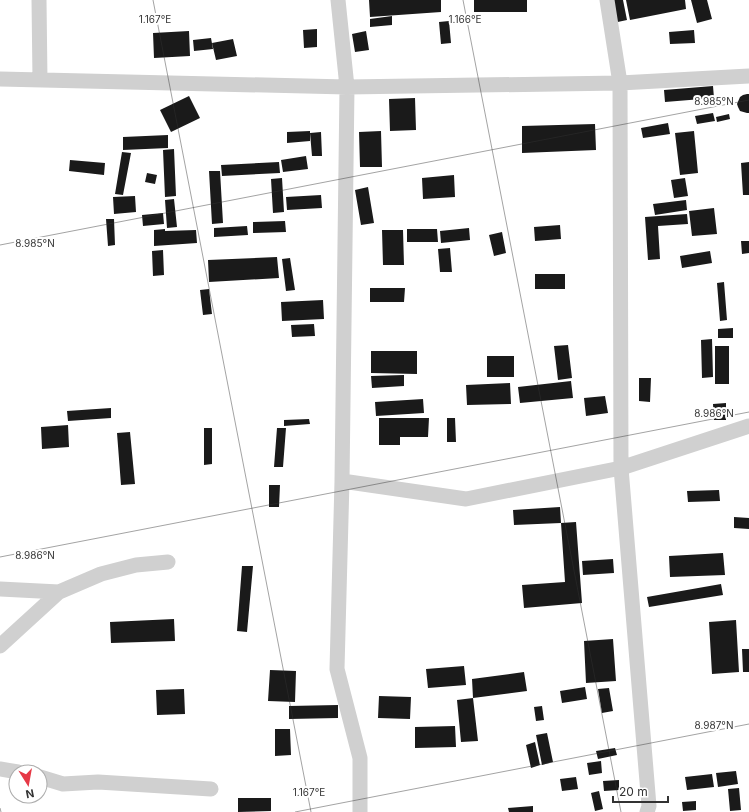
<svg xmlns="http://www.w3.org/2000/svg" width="749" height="812" viewBox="0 0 749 812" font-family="Inter,sans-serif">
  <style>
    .building { fill: #1a1a1a }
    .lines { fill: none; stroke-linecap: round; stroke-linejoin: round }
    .minor { stroke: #d0d0d0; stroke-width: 15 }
    .ticks { fill: none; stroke: #333; stroke-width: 1; stroke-opacity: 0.45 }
    .ticks-label { font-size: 10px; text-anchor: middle; fill: #333; stroke: #fff; stroke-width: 4; stroke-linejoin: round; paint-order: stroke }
  </style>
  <rect width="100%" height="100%" fill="#fff"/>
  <path class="building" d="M 369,0 L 441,0 L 441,12 L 370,17 Z
    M 474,0 L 527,0 L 527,12 L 474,12 Z
    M 608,0 L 623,0 L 627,20 L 613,23 Z
    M 626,0 L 685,0 L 686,9 L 630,20 Z
    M 691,0 L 707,0 L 712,19 L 697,23 Z
    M 392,16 L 392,25 L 370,27 L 370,19 Z
    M 449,21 L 451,43 L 441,44 L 439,22 Z
    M 317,29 L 317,47 L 304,48 L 303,30 Z
    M 694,30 L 695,43 L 670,44 L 669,32 Z
    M 189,31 L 190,56 L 154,58 L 153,33 Z
    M 366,31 L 369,50 L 355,52 L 352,34 Z
    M 211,38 L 213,49 L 194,51 L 193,40 Z
    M 233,39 L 237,56 L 216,60 L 212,43 Z
    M 713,86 L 714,98 L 665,102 L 664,90 Z
    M 747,94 L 749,94 L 749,113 L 747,113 L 740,111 L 738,107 L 737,104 L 740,97 L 743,95 Z
    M 189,96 L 200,118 L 171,132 L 160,110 Z
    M 415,98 L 416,130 L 390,131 L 389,99 Z
    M 713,113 L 715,121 L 697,124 L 695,116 Z
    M 729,114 L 730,119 L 717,122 L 716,117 Z
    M 668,123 L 670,134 L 643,138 L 641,128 Z
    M 595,124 L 596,150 L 522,153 L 522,126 Z
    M 310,131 L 310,141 L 287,143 L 287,132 Z
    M 381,131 L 382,167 L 360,167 L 359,132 Z
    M 694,131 L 698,173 L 680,175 L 675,133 Z
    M 321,132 L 322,156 L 312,156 L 310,133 Z
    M 168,135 L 168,148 L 123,150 L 123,137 Z
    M 174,149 L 176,196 L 165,197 L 163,150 Z
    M 122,152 L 131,153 L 123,195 L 115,194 Z
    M 306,156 L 308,169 L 283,172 L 281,160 Z
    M 70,160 L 105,163 L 104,175 L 69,171 Z
    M 279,162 L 280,173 L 222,176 L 221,165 Z
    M 749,162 L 749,195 L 743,195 L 741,163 Z
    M 209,171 L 220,171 L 223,223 L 212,224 Z
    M 147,173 L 157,175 L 155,184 L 145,182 Z
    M 454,175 L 455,197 L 423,199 L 422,178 Z
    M 282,178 L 284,212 L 273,213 L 271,179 Z
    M 685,178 L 688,196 L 674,198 L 671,180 Z
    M 368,187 L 374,223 L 361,225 L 355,190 Z
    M 321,195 L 322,208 L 287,210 L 286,197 Z
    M 135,196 L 136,212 L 114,214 L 113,197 Z
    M 174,199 L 177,227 L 167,228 L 165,200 Z
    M 686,200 L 687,210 L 655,215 L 653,204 Z
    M 714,208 L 717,234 L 692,236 L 689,211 Z
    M 163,213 L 164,224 L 143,226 L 142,215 Z
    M 687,214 L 688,224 L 658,226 L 660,259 L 648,260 L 645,217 Z
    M 106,219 L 114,219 L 115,245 L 108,246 Z
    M 285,221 L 286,232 L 253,233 L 253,222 Z
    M 560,225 L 561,239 L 535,241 L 534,227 Z
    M 247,226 L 248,235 L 214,237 L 214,228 Z
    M 469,228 L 470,240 L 441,243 L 440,231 Z
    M 165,229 L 165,231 L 196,230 L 197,243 L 154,246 L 154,230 Z
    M 407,229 L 437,229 L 438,242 L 407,242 Z
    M 382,230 L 403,230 L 404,265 L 383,265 Z
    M 502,232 L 506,253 L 494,256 L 489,235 Z
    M 741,241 L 749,241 L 749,253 L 742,254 Z
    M 450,248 L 452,272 L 440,272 L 438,249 Z
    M 163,250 L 164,275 L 153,276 L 152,251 Z
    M 710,251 L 712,263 L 682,268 L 680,256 Z
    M 277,257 L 279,278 L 209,282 L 208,260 Z
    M 290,258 L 295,290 L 286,291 L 282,259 Z
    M 535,274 L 565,274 L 565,289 L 535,289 Z
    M 724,282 L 727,320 L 720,321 L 717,283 Z
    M 370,288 L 405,288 L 404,302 L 370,302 Z
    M 209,289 L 212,314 L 203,315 L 200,290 Z
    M 323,300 L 324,319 L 282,321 L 281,302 Z
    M 314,324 L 315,336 L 292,337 L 291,325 Z
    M 733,328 L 733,338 L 718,338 L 718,329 Z
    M 712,339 L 713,377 L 702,378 L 701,340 Z
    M 568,345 L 572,378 L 558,380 L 554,346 Z
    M 715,346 L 729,346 L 729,384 L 715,384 Z
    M 371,351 L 417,351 L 417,374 L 371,373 Z
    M 487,356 L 514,356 L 514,377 L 487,377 Z
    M 404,375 L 404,386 L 372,388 L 371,376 Z
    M 639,378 L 651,378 L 650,402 L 639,401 Z
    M 571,381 L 573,398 L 520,403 L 518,387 Z
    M 510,383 L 511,404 L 467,405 L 466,385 Z
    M 605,396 L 608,413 L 586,416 L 584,398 Z
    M 423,399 L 424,413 L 376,416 L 375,402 Z
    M 726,403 L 726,420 L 714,420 L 713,404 Z
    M 111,408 L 111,418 L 68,421 L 67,411 Z
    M 379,418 L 429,418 L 428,437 L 400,437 L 400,445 L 379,445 Z
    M 447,418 L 455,418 L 456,442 L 447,442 Z
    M 309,419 L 310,424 L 284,426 L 284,420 Z
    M 68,425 L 69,447 L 42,449 L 41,427 Z
    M 204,428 L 212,428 L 212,464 L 204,465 Z
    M 277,428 L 286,428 L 283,467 L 274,467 Z
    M 130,432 L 135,484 L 121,485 L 117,433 Z
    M 269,485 L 280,485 L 279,507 L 269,507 Z
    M 719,490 L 720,501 L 688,502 L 687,491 Z
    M 560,507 L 561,523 L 514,525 L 513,510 Z
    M 734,517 L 749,518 L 749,529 L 734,528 Z
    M 576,522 L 582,603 L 524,608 L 522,585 L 565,582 L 561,523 Z
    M 723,553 L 725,575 L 670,577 L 669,556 Z
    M 613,559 L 614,573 L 583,575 L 582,561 Z
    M 242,566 L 253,566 L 247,632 L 237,631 Z
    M 721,584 L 723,595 L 649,607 L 647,597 Z
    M 174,619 L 175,641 L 111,643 L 110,622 Z
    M 736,620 L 739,672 L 712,674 L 709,622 Z
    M 613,639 L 616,681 L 586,683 L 584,641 Z
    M 742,649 L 749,649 L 749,672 L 743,672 Z
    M 464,666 L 466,685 L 428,688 L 426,669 Z
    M 270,670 L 296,671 L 295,702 L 268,701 Z
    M 524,672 L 527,691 L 473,698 L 472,679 Z
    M 585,687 L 587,699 L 562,703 L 560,691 Z
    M 609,688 L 613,711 L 602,713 L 598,689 Z
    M 184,689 L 185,714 L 157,715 L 156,690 Z
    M 379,696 L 411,697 L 410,719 L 378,718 Z
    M 473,698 L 478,741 L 461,742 L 457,700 Z
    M 338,705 L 338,718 L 289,719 L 289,706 Z
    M 542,706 L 544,720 L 536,721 L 534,707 Z
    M 455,726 L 456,747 L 415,748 L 415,727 Z
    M 275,729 L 290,729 L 291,755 L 275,756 Z
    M 547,733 L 553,762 L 542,765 L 536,735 Z
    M 535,742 L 540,765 L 531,768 L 526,745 Z
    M 615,748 L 617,755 L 598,759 L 596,751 Z
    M 601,761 L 602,773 L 589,775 L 587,763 Z
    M 736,771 L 738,784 L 718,787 L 716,773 Z
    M 712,774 L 714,787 L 687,790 L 685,777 Z
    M 576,777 L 578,789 L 562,791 L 560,779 Z
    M 619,780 L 619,790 L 604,791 L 603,781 Z
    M 739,788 L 741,810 L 730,811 L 728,789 Z
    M 599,791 L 603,809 L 595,811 L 591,793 Z
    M 238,798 L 271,798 L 271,811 L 238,812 Z
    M 696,801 L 696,810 L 683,811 L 682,802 Z
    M 533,806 L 533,812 L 509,812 L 508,808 Z"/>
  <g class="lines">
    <path class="minor" d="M 39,0 L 40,80
      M 338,0 L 347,87 L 342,481 L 337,669 L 360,758 L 360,812
      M 607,0 L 620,83 L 621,468 L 649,806 L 647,812
      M 0,79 L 347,87 L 620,83 L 749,76
      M 342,481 L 466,499 L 621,468 L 749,426
      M 0,589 L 59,592 L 101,574 L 136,565 L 168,562
      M 0,646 L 59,592
      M 0,769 L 18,772
      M 40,777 L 63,784 L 98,782 L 211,789"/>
  </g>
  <path class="ticks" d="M 153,0 L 311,812M 463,0 L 621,812M 0,245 L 749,100M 0,557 L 749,412M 0,808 L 1,812M 295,812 L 749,724"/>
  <g class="ticks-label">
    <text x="155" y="23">1.167°E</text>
    <text x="465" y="23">1.166°E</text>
    <text x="714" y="105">8.985°N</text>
    <text x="35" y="247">8.985°N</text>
    <text x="714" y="417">8.986°N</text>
    <text x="35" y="559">8.986°N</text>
    <text x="714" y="729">8.987°N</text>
    <text x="309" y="796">1.167°E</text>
  </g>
  <g transform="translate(28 784) rotate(169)"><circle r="19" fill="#ffffff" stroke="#adadad"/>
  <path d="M0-3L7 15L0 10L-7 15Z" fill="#e63946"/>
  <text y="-6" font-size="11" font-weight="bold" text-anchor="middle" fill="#333333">N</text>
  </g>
  <path d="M613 796v6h55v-6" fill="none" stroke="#333333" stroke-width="2"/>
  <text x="619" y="796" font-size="12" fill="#333333" stroke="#ffffff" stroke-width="3" paint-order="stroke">20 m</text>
</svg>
